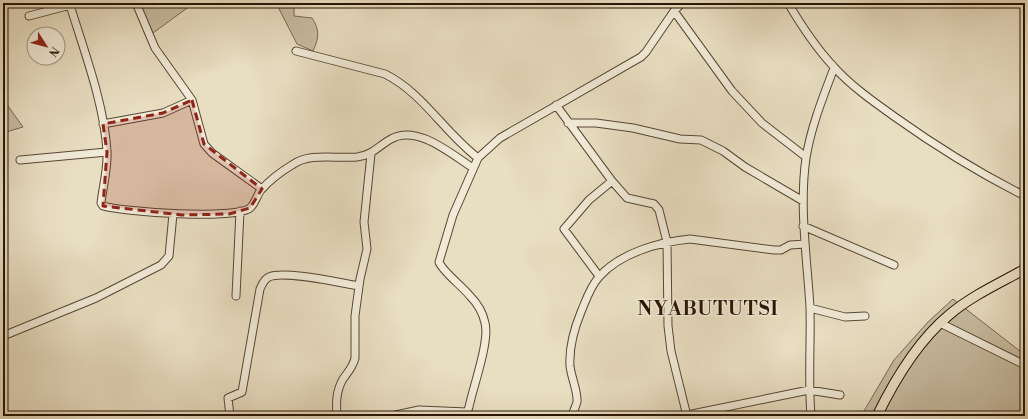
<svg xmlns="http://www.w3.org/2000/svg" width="1028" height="419" viewBox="0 0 1028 419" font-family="'Libre Bodoni',serif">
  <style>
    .green { fill: #c7bca1; stroke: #786853 }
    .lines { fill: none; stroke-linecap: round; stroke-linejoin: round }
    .minor-casing { stroke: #584634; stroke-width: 9 }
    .major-casing { stroke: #281405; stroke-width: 11 }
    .minor { stroke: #f0ead7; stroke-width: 7 }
    .major { stroke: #e8dec1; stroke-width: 9 }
    .marked { fill: #8f2418; fill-opacity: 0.2; stroke: #8f2418; stroke-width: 3; stroke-dasharray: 8 5; stroke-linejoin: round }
    .labels { text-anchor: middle; stroke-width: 3; stroke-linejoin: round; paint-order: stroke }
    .district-label { font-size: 19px; font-weight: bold; letter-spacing: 1px; fill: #281405; stroke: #f0ead7 }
  </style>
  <rect width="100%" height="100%" fill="#e8dec1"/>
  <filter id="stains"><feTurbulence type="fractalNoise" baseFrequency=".005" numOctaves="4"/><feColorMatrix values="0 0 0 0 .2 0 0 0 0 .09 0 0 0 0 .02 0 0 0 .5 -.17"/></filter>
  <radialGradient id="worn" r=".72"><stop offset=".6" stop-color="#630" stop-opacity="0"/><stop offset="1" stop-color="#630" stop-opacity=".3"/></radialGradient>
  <path class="green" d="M 139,3 L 194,3 L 153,33 Z
    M 276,3 L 294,3 L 294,16 L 312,18 C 320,30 319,38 313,51 L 297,44 Z
    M 3,99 L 23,127 L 3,133 Z
    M 953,299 L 1025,355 L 1025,416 L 861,416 L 894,360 L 928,322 Z"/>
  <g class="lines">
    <g class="minor-casing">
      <path id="minor" d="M 136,3 L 155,48 L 192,100 L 204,144 L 212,153 L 262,189
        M 788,3 C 801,25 816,48 834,67 C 851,86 874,102 895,117 C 937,147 979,173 1025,196
        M 70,5 C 84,51 104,103 107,151 C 108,168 103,186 101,203 L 103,206 C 124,212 235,220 250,208 C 255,204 257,195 261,190 C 269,181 282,171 292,165 C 310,152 335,159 357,157 C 373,155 378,146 391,139 C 417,124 451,154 473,168
        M 674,11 L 732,91 L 762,123 L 806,157
        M 29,16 L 78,3
        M 296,51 L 385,74 C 423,93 444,132 478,158
        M 556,105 L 612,181 L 589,200 L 564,229 L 599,276
        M 568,123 L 596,123 L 633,128 L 680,139 L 701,140 L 723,151 L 745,167 L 803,201
        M 103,124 L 163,113 L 192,100
        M 20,160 L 107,152
        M 612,181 L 627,198 L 654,204 L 659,210 L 667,242 L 668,326 L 671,351 L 687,416
        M 803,226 L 894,265
        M 236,296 L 240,211
        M 810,308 L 845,317 L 865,316
        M 940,323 L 1025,365
        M 3,336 L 96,298 L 161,265 L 169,256 L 173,214
        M 687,415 L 809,390 L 840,395
        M 230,416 L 228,398 L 242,392 L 260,289 C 262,285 264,279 269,277 C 284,270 340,283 359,286
        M 337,416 C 336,403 336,391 343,379 C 348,372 353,367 355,358 L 355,316 L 360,279 L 367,249 L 364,222 L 371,154
        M 391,416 L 419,410 L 467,412 L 469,407 C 473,387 490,341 485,323 C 483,313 477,303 470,296 C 462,286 443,272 439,262 L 453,215 L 478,158 L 500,138 L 641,57 L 646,52 L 674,11 L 682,3
        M 572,416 C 573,412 576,406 577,402 C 578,391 571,377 570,366 C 569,348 574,329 581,312 C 586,300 590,287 599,277 C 620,253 659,242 690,239 L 774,250 L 781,250 L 790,245 L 805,244
        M 811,416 C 808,379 811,343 810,307 C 807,257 799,207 806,158 C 811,127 823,97 834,68"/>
    </g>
    <g class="major-casing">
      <path id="major" d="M 877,416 C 894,381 919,340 949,315 C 971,296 1000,283 1025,269"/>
    </g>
    <use href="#minor" class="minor"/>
    <use href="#major" class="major"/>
  </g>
  <path class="marked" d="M 192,100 L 204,144 L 262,189 L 250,208 L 229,214 L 182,215 L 103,206 L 107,152 L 103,124 L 163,113 Z"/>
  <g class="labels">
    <g class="district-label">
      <text x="708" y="315">NYABUTUTSI</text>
    </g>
  </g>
  <rect width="1028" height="419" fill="none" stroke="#e8dec1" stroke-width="16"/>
  <rect x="4" y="4" width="1020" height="411" fill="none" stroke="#281405" stroke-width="2"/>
  <rect x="8" y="8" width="1012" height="403" fill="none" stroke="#281405"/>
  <g transform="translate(46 46) rotate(126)"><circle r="19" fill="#f0ead7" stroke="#a09483"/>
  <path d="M0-3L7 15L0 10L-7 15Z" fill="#8f2418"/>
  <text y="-6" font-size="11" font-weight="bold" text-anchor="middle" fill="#281405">N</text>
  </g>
  <rect width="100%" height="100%" filter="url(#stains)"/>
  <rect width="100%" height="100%" fill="url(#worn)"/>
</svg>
